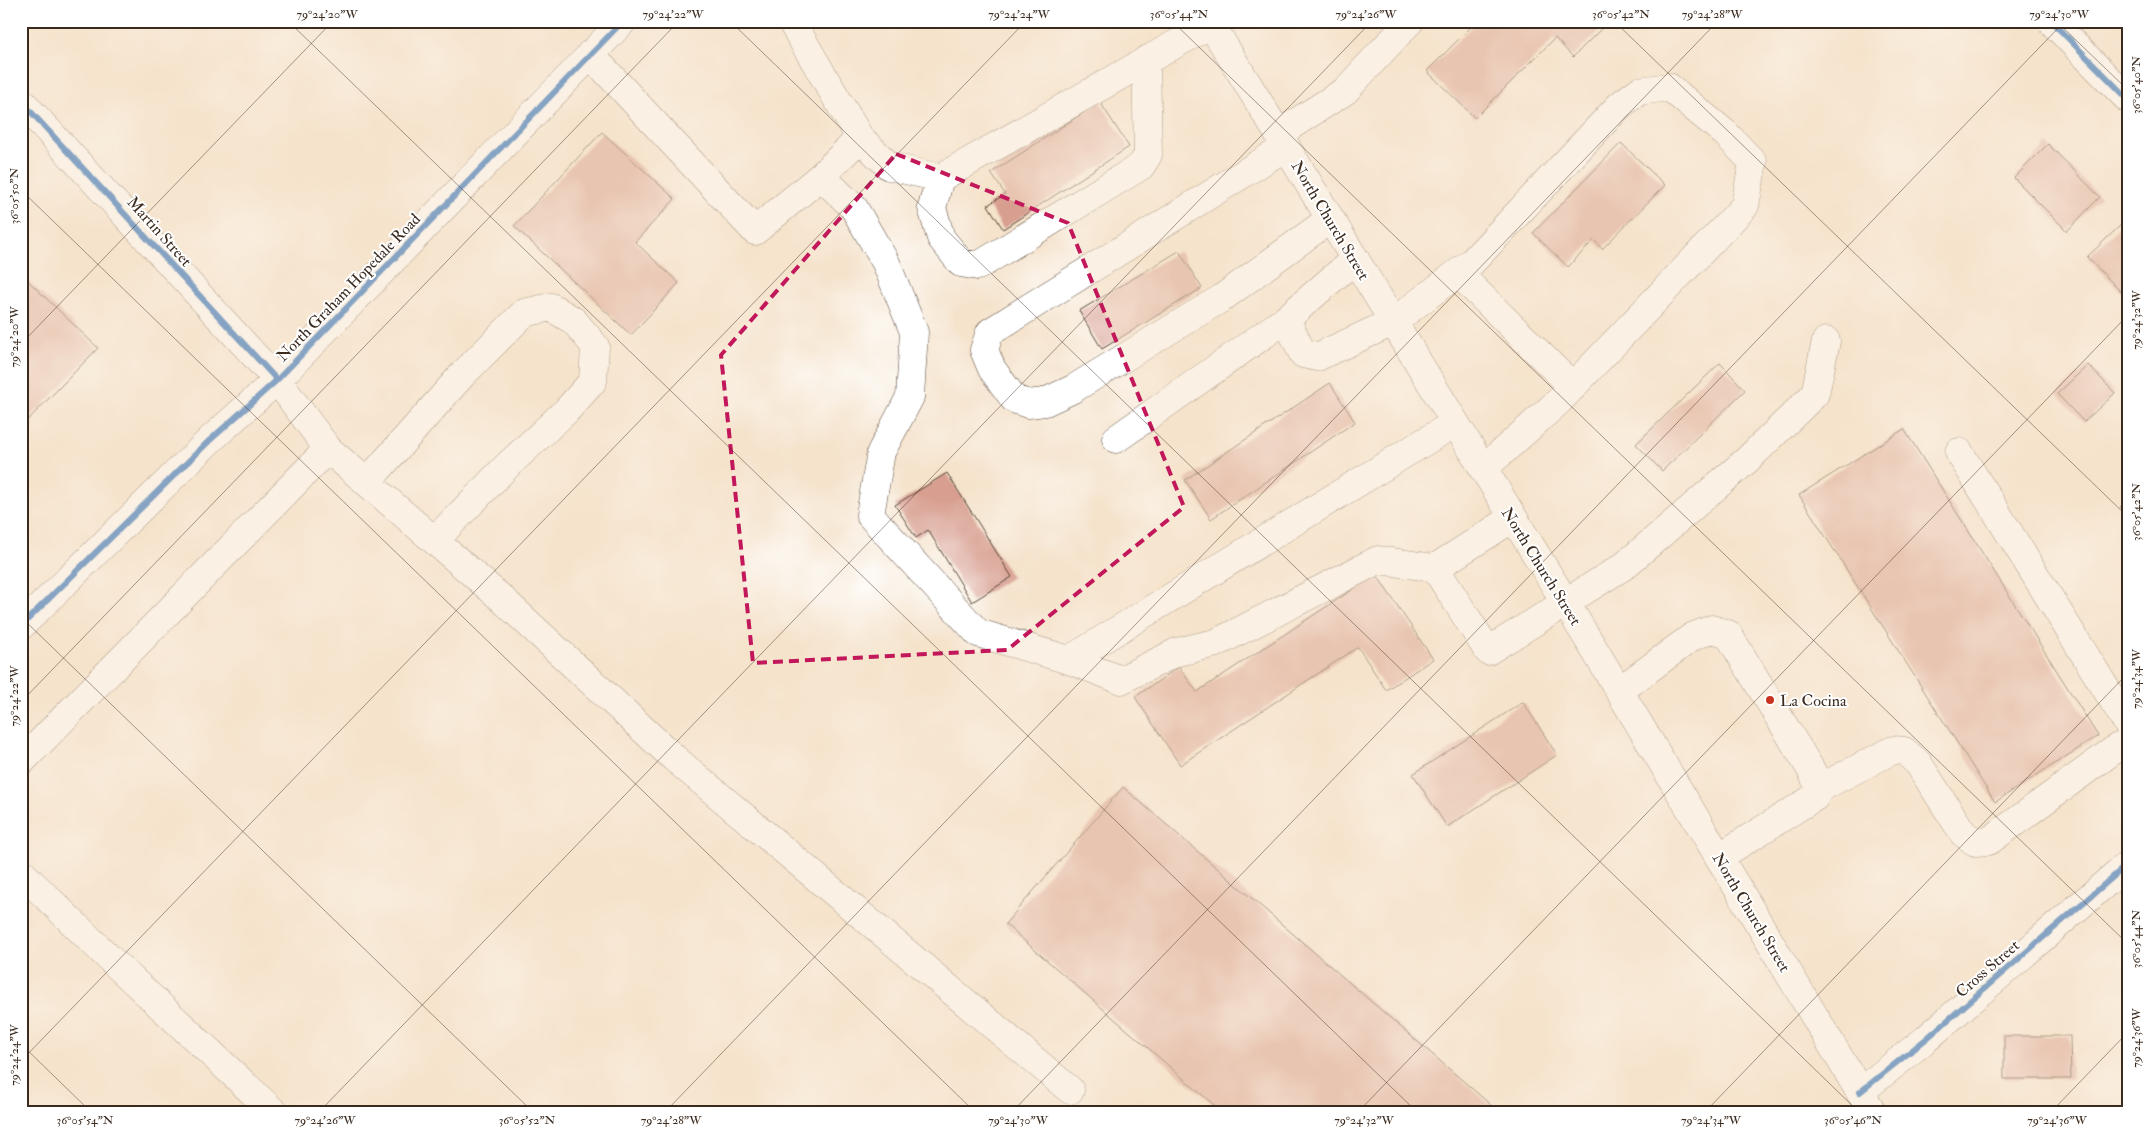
<svg xmlns="http://www.w3.org/2000/svg" width="2150" height="1133" viewBox="0 0 2150 1133" font-family="'IM FELL Double Pica',serif">
  <style>
    .building { fill: #d89f90 }
    .lines { fill: none; stroke-linecap: round; stroke-linejoin: round }
    .minor-casing { stroke: #574638; stroke-width: 29 }
    .major-casing { stroke: #574638; stroke-width: 29 }
    .minor { stroke: #fff; stroke-width: 28 }
    .major { stroke: #fff; stroke-width: 28 }
    .cycleway-casing { stroke: #fff; stroke-width: 9 }
    .cycleway { stroke: #0057b8; stroke-width: 6 }
    .marked { fill: none; stroke: #c2185b; stroke-width: 4; stroke-dasharray: 10 6; stroke-linejoin: round }
    .ticks { fill: none; stroke: #3b2a1e; stroke-width: 1; stroke-opacity: 0.45 }
    .poi-dot { fill: #c8321e; stroke: #fff; stroke-width: 2 }
    .labels { text-anchor: middle; stroke-width: 4; stroke-linejoin: round; paint-order: stroke }
    .street-label { font-size: 16px; fill: #3b2a1e; stroke: #fff }
    .poi-label { font-size: 16px; fill: #3b2a1e; stroke: #fff; text-anchor: start }
    .neatline { fill: none; stroke: #3b2a1e; stroke-width: 2 }
    .ticks-label { font-size: 12px; text-anchor: middle; fill: #3b2a1e }
  </style>
  <rect width="100%" height="100%" fill="#fff"/>
  <filter id="ink" filterUnits="userSpaceOnUse"><feTurbulence type="fractalNoise" baseFrequency=".02" numOctaves="2"/><feDisplacementMap in="SourceGraphic" scale="10" xChannelSelector="R" yChannelSelector="G"/><feConvolveMatrix kernelMatrix="1 2 1 2 8 2 1 2 1" color-interpolation-filters="sRGB"/></filter>
  <filter id="wash" filterUnits="userSpaceOnUse"><feTurbulence type="fractalNoise" baseFrequency=".0096" numOctaves="4" result="noise"/><feDisplacementMap in="SourceGraphic" scale="20" xChannelSelector="R" yChannelSelector="G"/><feGaussianBlur stdDeviation="1.12" result="paint"/><feColorMatrix in="noise" values="0 0 0 0 0 0 0 0 0 0 0 0 0 0 0 0 0 1.4 0 .05"/><feComposite in="paint" operator="in"/></filter>
  <g filter="url(#wash)">
    <rect width="100%" height="100%" fill="#f5e3cc"/>
    <g id="blocks">
      <path class="building" d="M 1477,21 L 1598,21 L 1603,27 L 1573,57 L 1555,38 L 1475,118 L 1427,71 Z
        M 1100,102 L 1129,147 L 1003,229 L 988,205 L 1005,194 L 991,173 Z
        M 602,132 L 675,199 L 635,242 L 679,283 L 631,335 L 514,226 Z
        M 1621,143 L 1665,185 L 1602,249 L 1594,240 L 1568,267 L 1533,233 Z
        M 2048,144 L 2100,197 L 2067,231 L 2014,178 Z
        M 2123,223 L 2129,229 L 2129,286 L 2122,293 L 2087,257 Z
        M 1179,251 L 1202,288 L 1102,349 L 1079,311 Z
        M 21,274 L 98,348 L 21,427 Z
        M 1720,363 L 1745,390 L 1662,471 L 1636,444 Z
        M 2088,365 L 2115,393 L 2084,422 L 2057,394 Z
        M 1330,383 L 1355,422 L 1211,519 L 1185,480 Z
        M 1904,429 L 2098,736 L 1995,802 L 1799,495 Z
        M 947,473 L 1012,577 L 972,602 L 928,530 L 916,538 L 895,505 Z
        M 2129,499 L 2129,517 L 2120,507 Z
        M 1376,574 L 1433,659 L 1386,690 L 1358,647 L 1180,765 L 1135,697 L 1179,667 L 1197,692 Z
        M 1523,702 L 1557,755 L 1447,827 L 1413,774 Z
        M 1123,787 L 1499,1112 L 1222,1112 L 1005,924 Z
        M 2004,1036 L 2070,1036 L 2071,1079 L 2004,1079 Z"/>
    </g>
  </g>
  <g filter="url(#ink)">
    <use href="#blocks" fill-opacity="0" stroke="#574638" stroke-width="1"/>
    <g class="lines">
      <g class="minor-casing">
        <path id="minor" d="M 791,21 L 860,138 L 889,166 L 940,178 L 1211,24
          M 2051,21 L 2129,100
          M 590,54 L 755,231 L 821,176 L 854,208 L 886,263 L 914,332 L 910,397 L 881,452 L 870,515 L 978,633 L 1069,660 L 1455,423
          M 21,101 L 277,380 L 328,449 L 501,598 L 674,758 L 1070,1090
          M 1278,134 L 1345,91 L 1410,21
          M 1286,147 L 990,332 L 984,350 L 992,369 L 1014,399 L 1028,404 L 1045,402 L 1073,389 L 1222,298 L 1330,219
          M 821,176 L 860,138
          M 940,178 L 932,208 L 941,238 L 961,263 L 978,266 L 1141,166 L 1148,155 L 1146,60
          M 1355,259 L 1286,319 L 1303,354 L 1317,357 L 1393,322 L 1472,262 L 1620,105 L 1639,91 L 1669,87 L 1726,134 L 1753,162 L 1745,206 L 1558,402 L 1483,469
          M 1458,273 L 1573,387
          M 1116,439 L 1286,319
          M 1959,452 L 2129,726
          M 367,482 L 462,375 L 524,313 L 551,307 L 574,321 L 595,346 L 593,381 L 567,410 L 507,466 L 435,540
          M 1513,518 L 1435,568 L 1488,651 L 1624,566 L 1747,460 L 1815,394 L 1826,341
          M 21,626 L 209,441 L 277,380 L 623,21
          M 1069,660 L 1121,680 L 1177,652 L 1216,643 L 1378,560 L 1435,568
          M 1619,691 L 1692,637 L 1712,629 L 1728,634 L 1810,768 L 1820,788 L 1815,797 L 1719,857
          M 21,762 L 328,449
          M 1820,788 L 1893,750 L 1904,751 L 1918,763 L 1963,833 L 1975,842 L 1989,841 L 2118,747 L 2129,745
          M 21,872 L 108,957 L 274,1112
          M 1860,1092 L 1926,1039 L 2129,863"/>
      </g>
      <g class="major-casing">
        <path id="major" d="M 1209,21 L 1597,654 L 1872,1112"/>
      </g>
      <use href="#minor" class="minor"/>
      <use href="#major" class="major"/>
      <g class="cycleway-casing">
        <path id="cycleway" d="M 2051,21 L 2129,100
          M 21,101 L 277,380
          M 21,626 L 209,441 L 277,380 L 623,21
          M 1860,1092 L 1926,1039 L 2129,863"/>
      </g>
      <use href="#cycleway" class="cycleway"/>
    </g>
  </g>
  <path d="M0 0H2150V1133H0ZM 896,154 L 1068,223 L 1184,507 L 1007,650 L 753,663 L 721,355 Z" fill="#f5e3cc" fill-opacity=".55" fill-rule="evenodd"/>
  <path class="marked" d="M 896,154 L 1068,223 L 1184,507 L 1007,650 L 753,663 L 721,355 Z"/>
  <path class="ticks" d="M 288,21 L 1417,1112M 730,21 L 1859,1112M 1172,21 L 2129,945M 1614,21 L 2129,518M 2056,21 L 2129,91M 21,190 L 975,1112M 21,344 L 333,21M 21,617 L 533,1112M 21,702 L 679,21M 21,1044 L 91,1112M 21,1061 L 1026,21M 319,1112 L 1372,21M 665,1112 L 1718,21M 1012,1112 L 2065,21M 1358,1112 L 2129,314M 1705,1112 L 2129,672M 2051,1112 L 2129,1031"/>
  <circle class="poi-dot" cx="1770" cy="700" r="5"/>
  <g class="labels">
    <g class="street-label">
      <text transform="translate(1331 220) rotate(59)" y="6">North Church Street</text>
      <text transform="translate(160 231) rotate(48)" y="6">Martin Street</text>
      <text transform="translate(348 287) rotate(-46)" y="6">North Graham Hopedale Road</text>
      <text transform="translate(1542 566) rotate(58)" y="6">North Church Street</text>
      <text transform="translate(1752 912) rotate(59)" y="6">North Church Street</text>
      <text transform="translate(1987 968) rotate(-41)" y="6">Cross Street</text>
    </g>
    <g class="poi-label">
      <text x="1780" y="706">La Cocina</text>
    </g>
  </g>
  <rect width="2150" height="1133" fill="none" stroke="#fff" stroke-width="55"/>
  <rect x="28" y="28" width="2094" height="1078" class="neatline"/>
  <g class="ticks-label">
    <text x="327" y="18">79°24'20"W</text>
    <text x="673" y="18">79°24'22"W</text>
    <text x="1019" y="18">79°24'24"W</text>
    <text x="1179" y="18">36°05'44"N</text>
    <text x="1366" y="18">79°24'26"W</text>
    <text x="1621" y="18">36°05'42"N</text>
    <text x="1712" y="18">79°24'28"W</text>
    <text x="2059" y="18">79°24'30"W</text>
    <text transform="translate(2136 85) rotate(-90)" y="4">36°05'40"N</text>
    <text transform="translate(14 196) rotate(-90)" y="4">36°05'50"N</text>
    <text transform="translate(2136 320) rotate(-90)" y="4">79°24'32"W</text>
    <text transform="translate(14 337) rotate(-90)" y="4">79°24'20"W</text>
    <text transform="translate(2136 512) rotate(-90)" y="4">36°05'42"N</text>
    <text transform="translate(2136 679) rotate(-90)" y="4">79°24'34"W</text>
    <text transform="translate(14 696) rotate(-90)" y="4">79°24'22"W</text>
    <text transform="translate(2136 939) rotate(-90)" y="4">36°05'44"N</text>
    <text transform="translate(2136 1038) rotate(-90)" y="4">79°24'36"W</text>
    <text transform="translate(14 1055) rotate(-90)" y="4">79°24'24"W</text>
    <text x="85" y="1124">36°05'54"N</text>
    <text x="325" y="1124">79°24'26"W</text>
    <text x="527" y="1124">36°05'52"N</text>
    <text x="671" y="1124">79°24'28"W</text>
    <text x="1018" y="1124">79°24'30"W</text>
    <text x="1364" y="1124">79°24'32"W</text>
    <text x="1711" y="1124">79°24'34"W</text>
    <text x="1853" y="1124">36°05'46"N</text>
    <text x="2057" y="1124">79°24'36"W</text>
  </g>
</svg>
